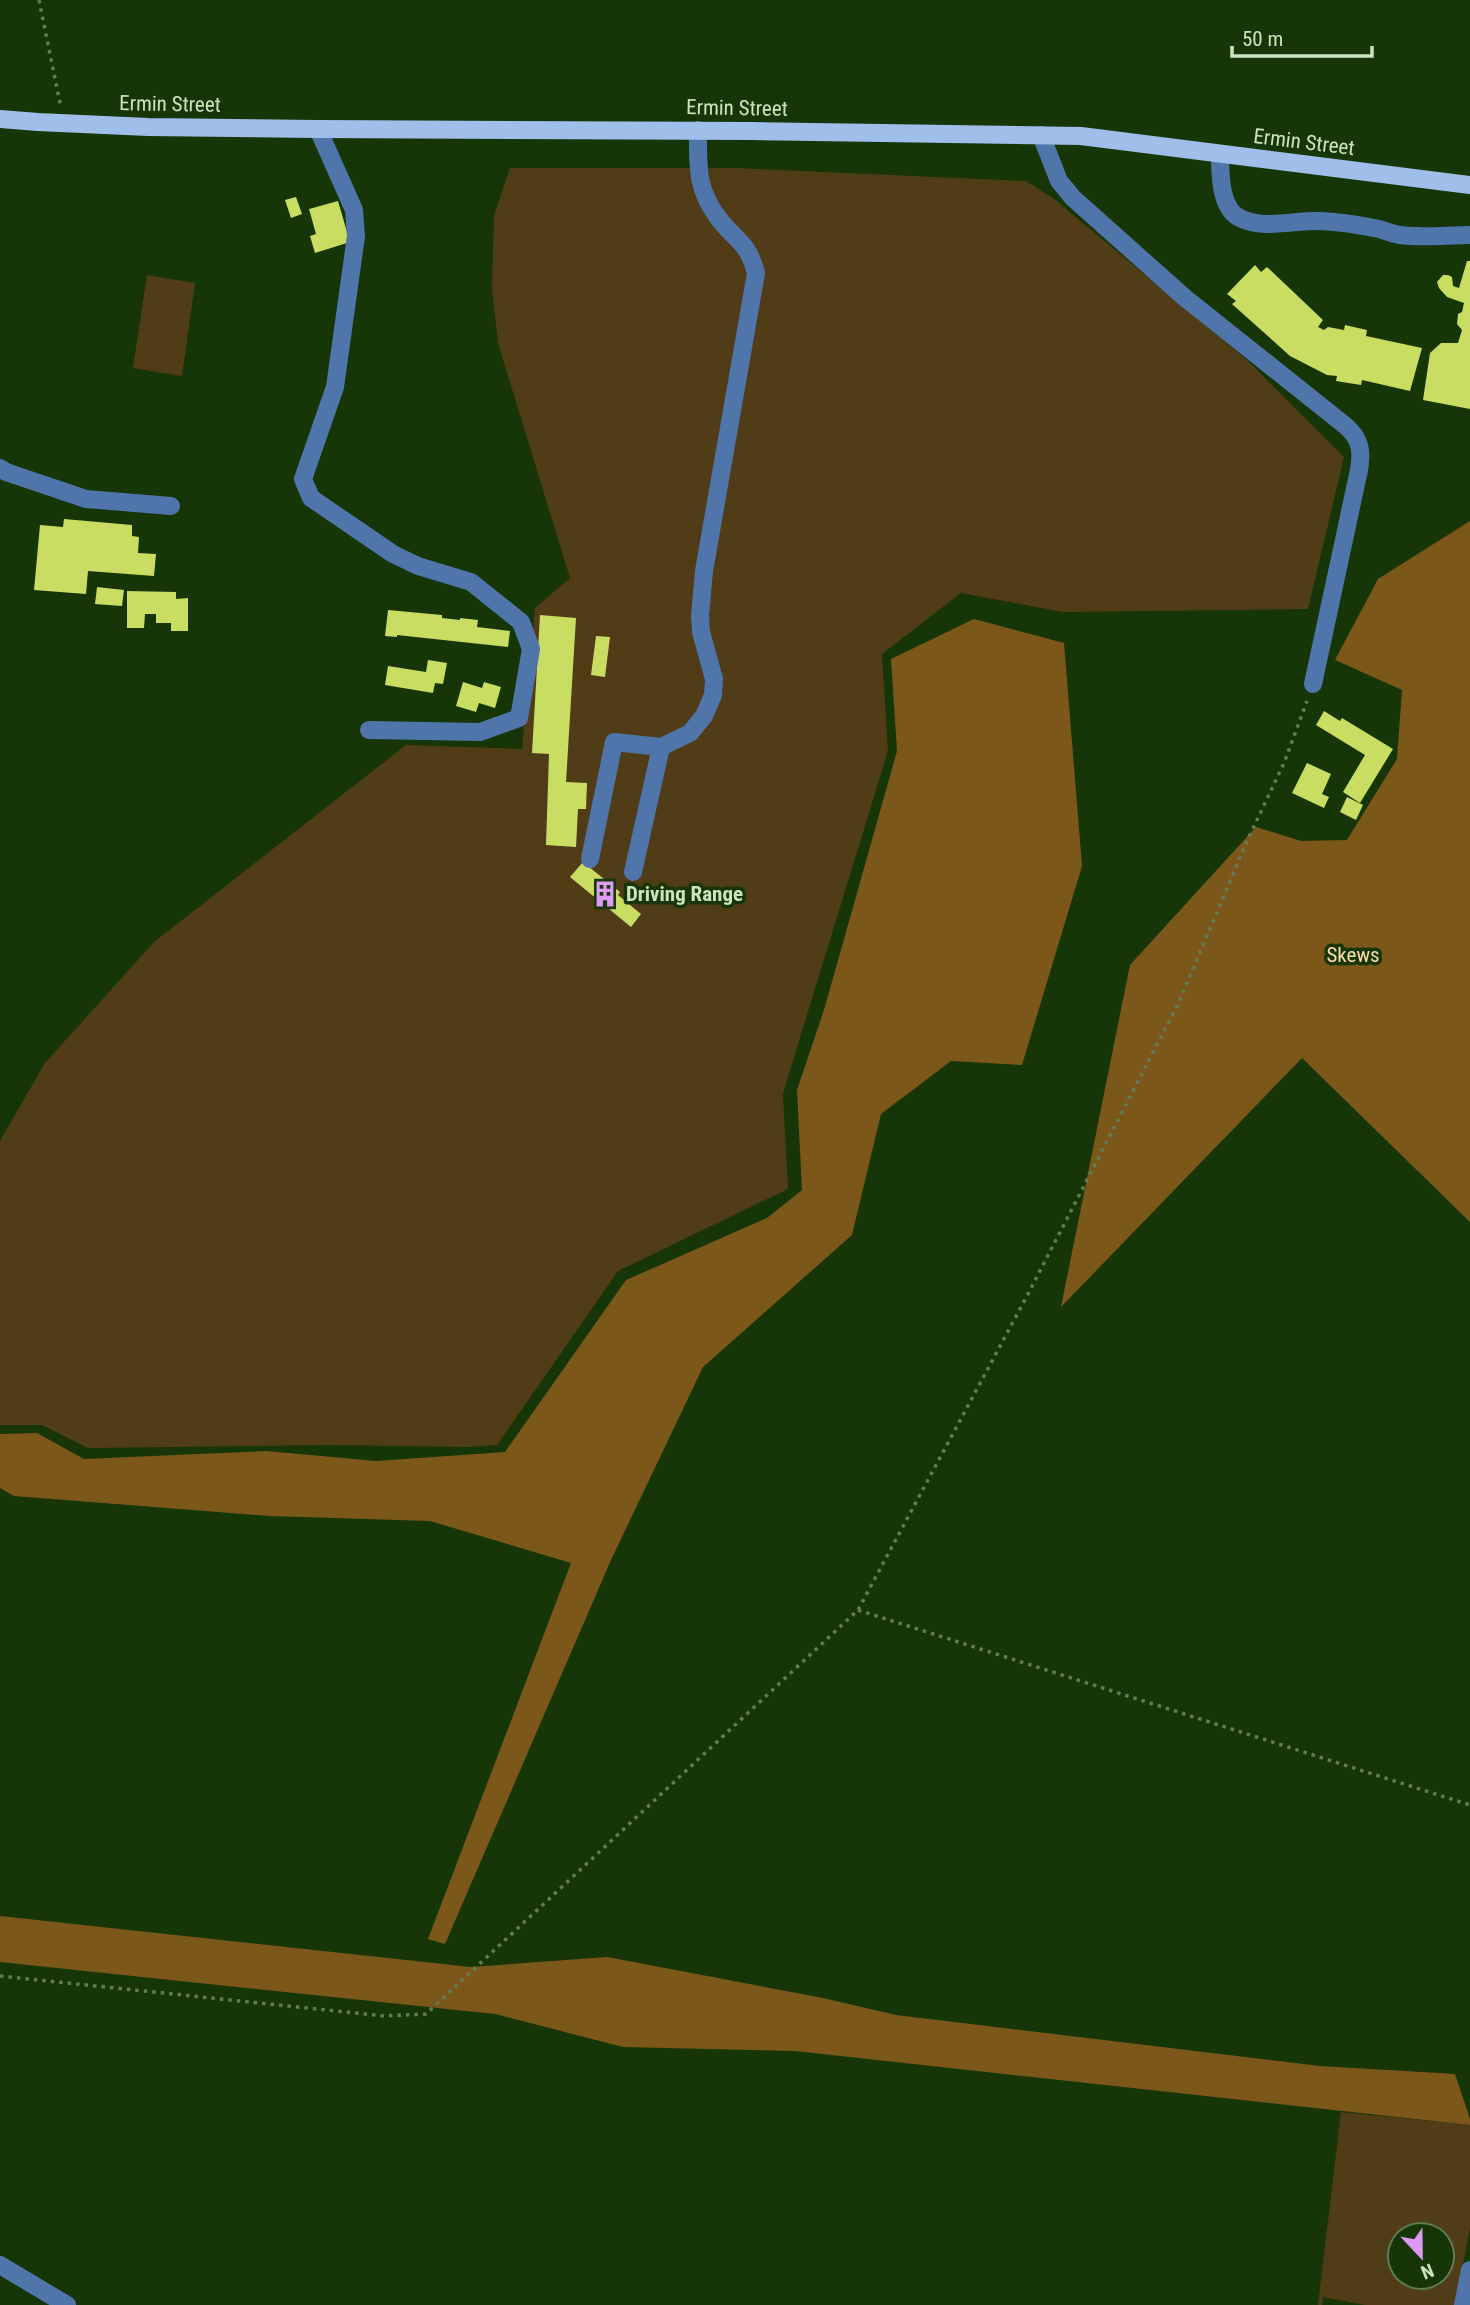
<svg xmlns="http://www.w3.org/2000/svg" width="1470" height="2305" viewBox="0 0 1470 2305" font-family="'Roboto Condensed',sans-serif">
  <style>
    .green { fill: #513c18; fill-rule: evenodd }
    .forest { fill: #7b5819 }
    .building { fill: #c9dd63 }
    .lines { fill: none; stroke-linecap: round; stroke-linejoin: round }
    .path { stroke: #617d54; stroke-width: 3.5; stroke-dasharray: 3.5 5; stroke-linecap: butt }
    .minor { stroke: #5075ab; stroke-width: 18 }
    .major { stroke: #9fbeea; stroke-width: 18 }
    .labels { text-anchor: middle; stroke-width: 7; stroke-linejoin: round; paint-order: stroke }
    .street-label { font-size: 21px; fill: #cbe3c2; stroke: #173607 }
    .poi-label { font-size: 21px; font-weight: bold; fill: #cbe3c2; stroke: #173607; text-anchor: start }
    .park-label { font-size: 21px; fill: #fbdbab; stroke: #173607 }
  </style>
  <rect width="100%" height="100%" fill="#173607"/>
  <path class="green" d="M 510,168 L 736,168 L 1026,181 L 1053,198 L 1247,360 L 1344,457 L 1308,609 L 1063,612 L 961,593 L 882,654 L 888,751 L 783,1093 L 788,1189 L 618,1271 L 497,1445 L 468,1447 L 327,1445 L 88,1448 L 42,1425 L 0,1425 L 0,1141 L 45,1063 L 154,942 L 406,745 L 522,749 L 535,608 L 570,578 L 498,343 L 492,288 L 494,216 Z
    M 147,275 L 195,283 L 182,376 L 133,368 Z
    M 1341,2112 L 1470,2125 L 1470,2228 L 1455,2305 L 1365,2305 L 1323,2297 L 1322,2305 L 1318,2305 ZM 1400,2235 L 1442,2235 L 1442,2277 L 1400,2277 Z"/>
  <path class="forest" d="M 1470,521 L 1470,1222 L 1302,1058 L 1061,1307 L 1130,965 L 1256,827 L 1301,841 L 1347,840 L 1397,759 L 1402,690 L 1335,660 L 1378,579 Z
    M 974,619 L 1064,643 L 1082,866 L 1022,1065 L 951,1061 L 881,1114 L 852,1235 L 703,1367 L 611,1560 L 445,1944 L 428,1939 L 571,1563 L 430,1521 L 270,1516 L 14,1496 L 0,1488 L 0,1434 L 37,1433 L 84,1459 L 266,1451 L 376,1461 L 505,1452 L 626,1280 L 767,1218 L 802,1190 L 797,1090 L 824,1010 L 897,751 L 891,659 Z
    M 0,1916 L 471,1967 L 607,1957 L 823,1998 L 896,2015 L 1320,2066 L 1455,2074 L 1470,2119 L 1470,2125 L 795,2051 L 623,2047 L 495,2014 L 0,1962 Z"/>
  <path class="building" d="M 296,197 L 302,214 L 291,218 L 285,200 Z
    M 338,201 L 350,242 L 315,253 L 310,236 L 316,234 L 309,209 Z
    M 1467,261 L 1470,261 L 1470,409 L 1423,400 L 1430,353 L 1441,343 L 1458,343 L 1462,330 L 1457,324 L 1458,314 L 1462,312 L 1464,303 L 1447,297 L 1439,288 L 1437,282 L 1443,275 L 1448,275 L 1452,277 L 1453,286 L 1459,288 Z
    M 1255,265 L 1261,272 L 1267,267 L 1323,320 L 1318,327 L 1324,330 L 1328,327 L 1344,330 L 1345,325 L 1367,330 L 1366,336 L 1422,348 L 1410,391 L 1362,380 L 1361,385 L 1336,381 L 1337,376 L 1327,375 L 1290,356 L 1232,304 L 1236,301 L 1227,294 Z
    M 64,519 L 132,525 L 132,536 L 139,537 L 138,553 L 156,554 L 154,576 L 88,571 L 86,594 L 34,590 L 40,525 L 63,527 Z
    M 97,587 L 124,590 L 122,606 L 95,604 Z
    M 127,591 L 176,592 L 176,599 L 188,598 L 188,631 L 171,631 L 171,623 L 156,623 L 156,614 L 145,614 L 144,628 L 127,628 Z
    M 388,610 L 442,615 L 442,618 L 460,620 L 460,618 L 478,620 L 477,627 L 510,631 L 508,647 L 397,635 L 397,637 L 385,636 Z
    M 540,615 L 576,618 L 566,782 L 587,783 L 586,809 L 578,809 L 576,847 L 546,845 L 549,754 L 532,753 Z
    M 596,636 L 610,637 L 605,677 L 591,675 Z
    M 428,660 L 447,663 L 443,684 L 435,683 L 433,693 L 385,685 L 388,666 L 426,672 Z
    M 463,682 L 482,688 L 484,682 L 501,687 L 495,708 L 479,703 L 476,712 L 456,706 Z
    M 1324,711 L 1340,721 L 1342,718 L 1393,749 L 1360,803 L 1343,792 L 1365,755 L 1316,725 Z
    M 1307,763 L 1331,774 L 1322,794 L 1329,797 L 1324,808 L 1292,793 Z
    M 1347,797 L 1363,805 L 1356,820 L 1340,812 Z
    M 583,862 L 620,892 L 618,895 L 641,914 L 631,927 L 570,877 Z"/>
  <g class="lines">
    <path class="path" d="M 39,0 L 61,108
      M 858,1610 L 1470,1805
      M 0,1976 L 384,2016 L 426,2014 L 858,1610 L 1027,1296 L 1179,1002 L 1247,841 L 1284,763 L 1307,701"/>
    <path class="minor" d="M 318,129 L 354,210 L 356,236 L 335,387 L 303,479 L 311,498 L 393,554 L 418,566 L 471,582 L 521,622 L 531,649 L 519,718 L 480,732 L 369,730
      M 1041,135 L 1059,181 L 1073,198 L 1184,297 L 1347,427 C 1361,440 1362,452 1359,470 L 1313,684
      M 1220,154 C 1220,173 1220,209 1240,218 C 1263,230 1295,220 1320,221 C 1340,222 1360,225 1379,229 C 1386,231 1393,234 1400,235 C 1422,238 1447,235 1470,235
      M 0,468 L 6,472 L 86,499 L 171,506
      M 590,859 L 614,742 L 661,747
      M 633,872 L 661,747 L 690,733 L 704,716 L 713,695 L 714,679 L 701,632 L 700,616 L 704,571 L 756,273 C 748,242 736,241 719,219 C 696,189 698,167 698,130
      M 0,2265 L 67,2305
      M 1463,2305 L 1470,2270"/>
    <path class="major" d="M 0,119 L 38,122 L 148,127 L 318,129 L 752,131 L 1081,136 L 1470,185"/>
  </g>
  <defs>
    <g id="building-bare" transform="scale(2.1)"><path d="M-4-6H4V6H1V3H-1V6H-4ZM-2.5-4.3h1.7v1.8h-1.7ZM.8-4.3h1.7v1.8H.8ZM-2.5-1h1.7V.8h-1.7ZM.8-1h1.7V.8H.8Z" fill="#dd99f4" stroke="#173607" stroke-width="2.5" paint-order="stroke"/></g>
  </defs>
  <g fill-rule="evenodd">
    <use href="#building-bare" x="605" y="894"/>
  </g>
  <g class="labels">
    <g class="street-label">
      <text transform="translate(170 104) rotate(1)" y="7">Ermin Street</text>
      <text transform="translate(737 108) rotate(1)" y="7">Ermin Street</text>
      <text transform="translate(1304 142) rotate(7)" y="7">Ermin Street</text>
    </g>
    <g class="poi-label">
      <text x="626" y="901">Driving Range</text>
    </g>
    <g class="park-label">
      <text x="1353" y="962">Skews</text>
    </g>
  </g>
  <g transform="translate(1421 2256) rotate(158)"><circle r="33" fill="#173607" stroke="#5f7b52" stroke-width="2"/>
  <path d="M0-5L12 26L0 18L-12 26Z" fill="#dd99f4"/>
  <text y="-10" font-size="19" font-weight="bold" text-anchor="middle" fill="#cbe3c2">N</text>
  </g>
  <path d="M1232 46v10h140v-10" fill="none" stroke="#cbe3c2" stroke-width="3.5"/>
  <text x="1242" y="46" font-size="21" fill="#cbe3c2" stroke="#173607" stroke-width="5" paint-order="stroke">50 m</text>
</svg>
